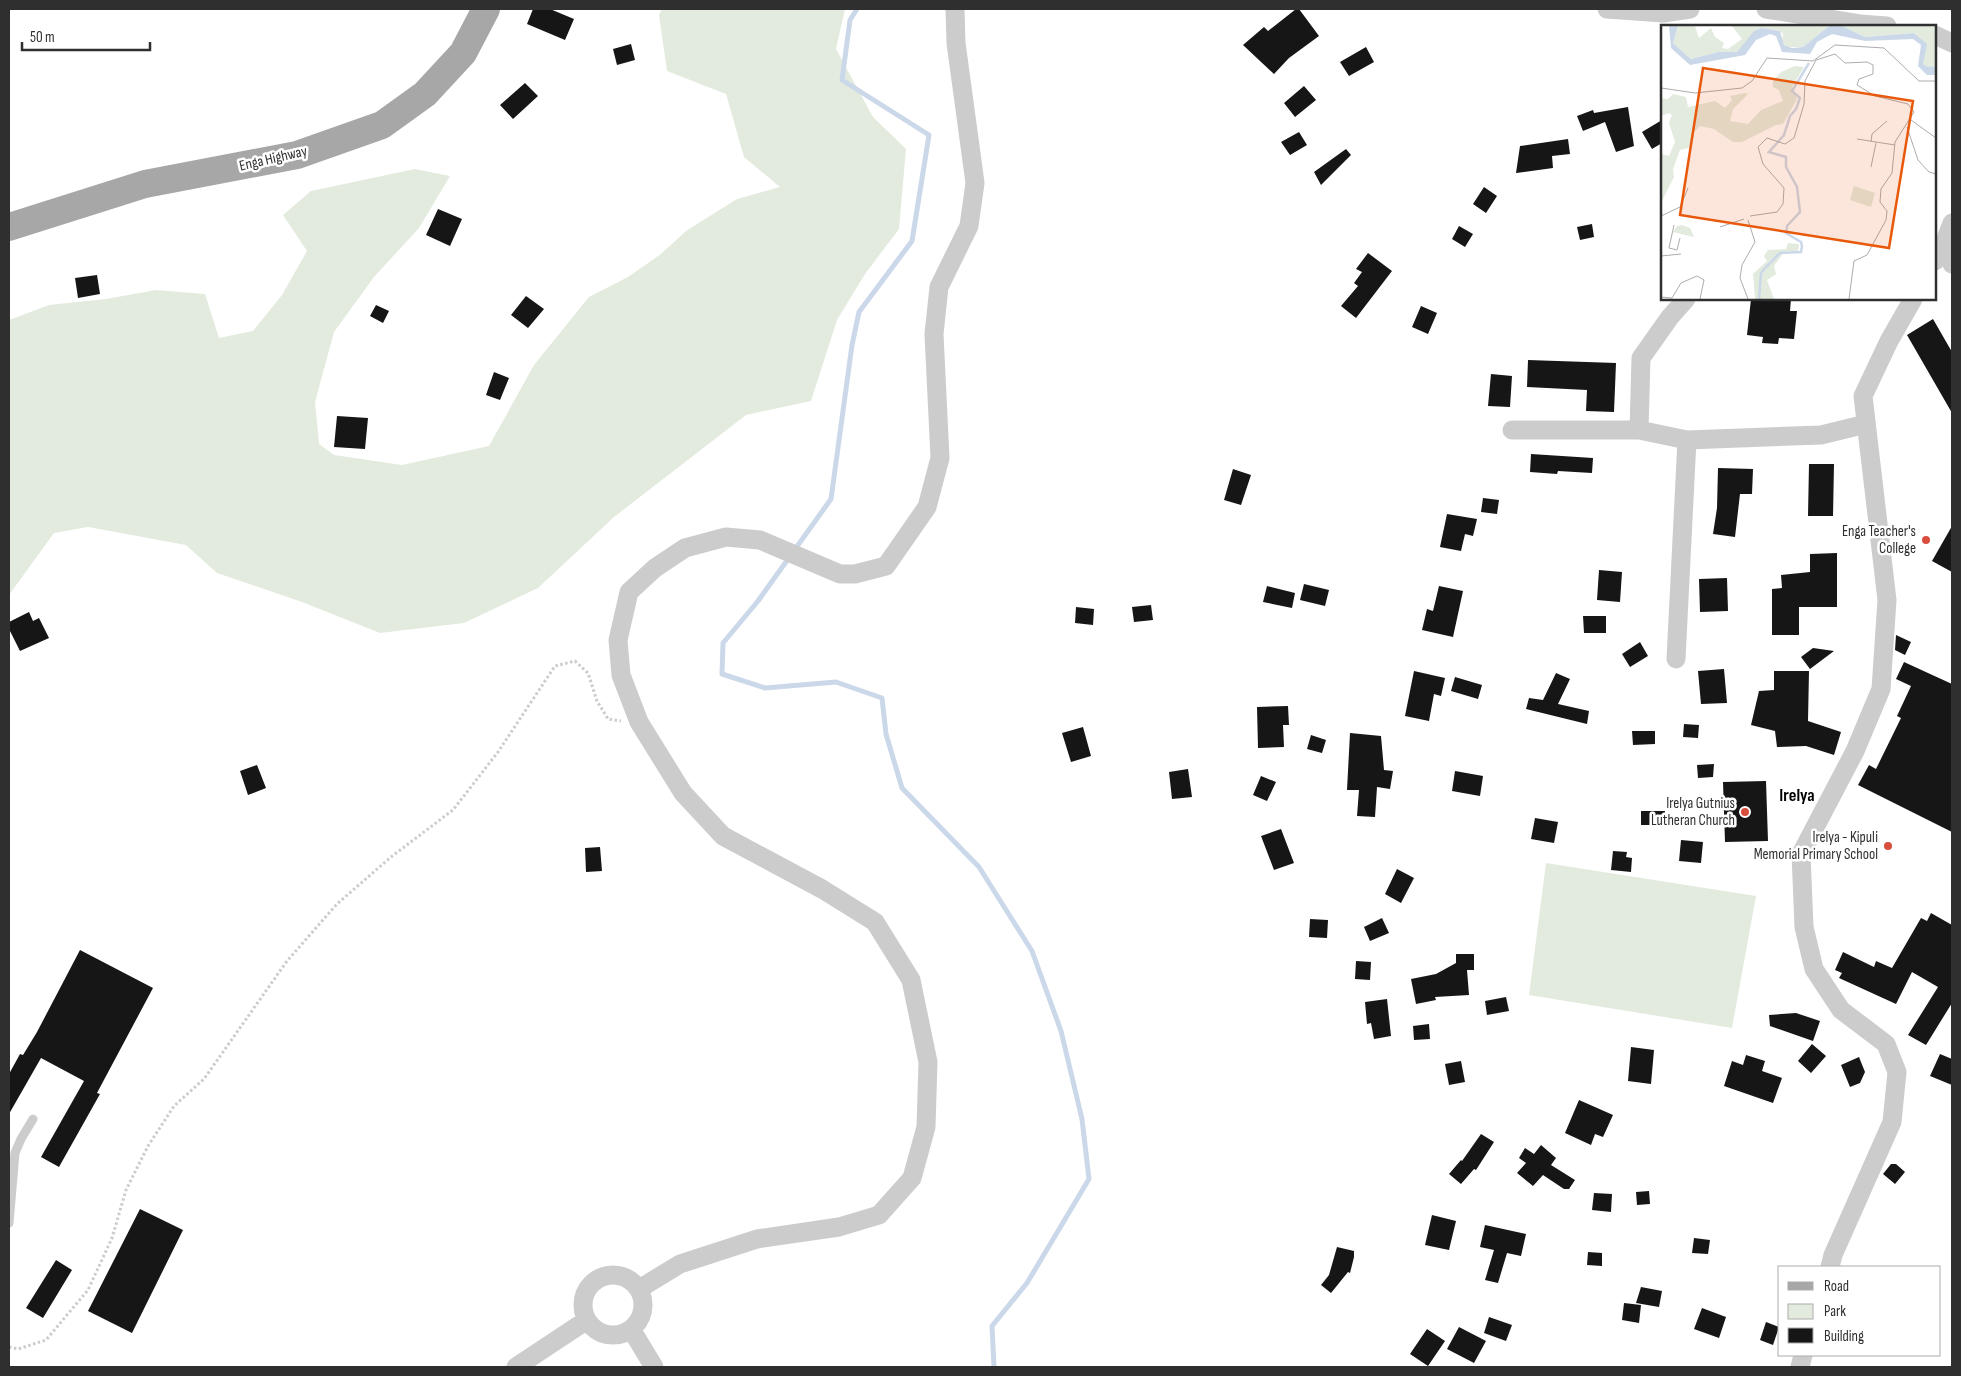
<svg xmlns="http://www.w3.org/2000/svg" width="1961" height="1376" viewBox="0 0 1961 1376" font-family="'Sofia Sans Condensed',sans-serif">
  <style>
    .green { fill: #e2ebde }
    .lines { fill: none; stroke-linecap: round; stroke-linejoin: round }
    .stream { stroke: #cbd8e9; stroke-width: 5 }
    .building { fill: #161616 }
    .path { stroke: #ccc; stroke-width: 3; stroke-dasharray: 2.5 2.5; stroke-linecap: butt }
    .lane { stroke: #ccc; stroke-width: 9 }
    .street { stroke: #ccc; stroke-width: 19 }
    .primary { stroke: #a7a7a7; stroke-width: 28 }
    .poi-dot { fill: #d84d3e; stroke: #fff; stroke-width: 2 }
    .labels { text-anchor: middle; stroke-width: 5; stroke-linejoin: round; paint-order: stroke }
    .street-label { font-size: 15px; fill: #2f2f2f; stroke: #fff }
    .poi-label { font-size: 15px; fill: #2f2f2f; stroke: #fff; text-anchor: end }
    .quarter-label { font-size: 18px; font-weight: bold; fill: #000; stroke: #fff }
    .inset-river { fill: none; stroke: #cbd8e9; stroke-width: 2.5 }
    .inset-road { fill: none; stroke: #acacac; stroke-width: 1 }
    .view { fill: #e8590c; fill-opacity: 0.15; stroke: #e8590c; stroke-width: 2.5 }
    .inset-edge { fill: none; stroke: #2f2f2f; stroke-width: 2.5 }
  </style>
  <rect width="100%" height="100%" fill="#fff"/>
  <path class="green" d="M 662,9 L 845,9 L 836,49 L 873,117 L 906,149 L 899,229 L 865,274 L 837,320 L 811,401 L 746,415 L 614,517 L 538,588 L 464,623 L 380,633 L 302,602 L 217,573 L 186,545 L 88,527 L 54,533 L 9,595 L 9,320 L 49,305 L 106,299 L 156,290 L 205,294 L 219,338 L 253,331 L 282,295 L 307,251 L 283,215 L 311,191 L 415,169 L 450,176 L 419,228 L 374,277 L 334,332 L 315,402 L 319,444 L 334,455 L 402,465 L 489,446 L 534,365 L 589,297 L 628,277 L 661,254 L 686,231 L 737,199 L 780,187 L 744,157 L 726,94 L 667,71 L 659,15 Z
    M 1546,863 L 1756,896 L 1732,1028 L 1529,995 Z"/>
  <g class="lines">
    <path class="stream" d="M 857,9 L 850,20 L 842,80 L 929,135 L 912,241 L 859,312 L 852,345 L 831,499 L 758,601 L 723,643 L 722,674 L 765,688 L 836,682 L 882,698 L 886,734 L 902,788 L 979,867 L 1032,951 L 1061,1031 L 1082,1119 L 1089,1179 L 1027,1283 L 992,1326 L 994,1367"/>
  </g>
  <path class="building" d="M 533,9 L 550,9 L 574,19 L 565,40 L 527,24 Z
    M 1296,9 L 1299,9 L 1319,36 L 1289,58 L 1274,74 L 1243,45 L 1264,27 L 1268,31 Z
    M 631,44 L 635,60 L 617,65 L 613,49 Z
    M 1366,47 L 1374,62 L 1349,76 L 1340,62 Z
    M 525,83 L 538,96 L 513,119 L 500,105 Z
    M 1304,86 L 1316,100 L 1295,117 L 1284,103 Z
    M 1628,107 L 1634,146 L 1616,152 L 1605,122 L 1583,131 L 1577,116 L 1593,110 L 1594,113 Z
    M 1662,120 L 1662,143 L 1652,149 L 1642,132 Z
    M 1299,132 L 1307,145 L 1290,155 L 1281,142 Z
    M 1568,139 L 1570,154 L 1552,156 L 1553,168 L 1516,173 L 1520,146 Z
    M 1346,149 L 1351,155 L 1321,185 L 1314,172 Z
    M 1484,187 L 1497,196 L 1486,213 L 1473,204 Z
    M 438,209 L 462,219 L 450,246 L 426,235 Z
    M 1592,224 L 1594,237 L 1580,240 L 1577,227 Z
    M 1459,226 L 1473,234 L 1465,247 L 1452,239 Z
    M 1368,253 L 1392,271 L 1356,318 L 1341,306 L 1358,286 L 1354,283 L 1362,272 L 1356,269 Z
    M 97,275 L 100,294 L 78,298 L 75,278 Z
    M 526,296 L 544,309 L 528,328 L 511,315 Z
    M 1751,299 L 1791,299 L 1790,311 L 1797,311 L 1794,339 L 1779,338 L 1778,344 L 1762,343 L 1763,337 L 1747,335 Z
    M 376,305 L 389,311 L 383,323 L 370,316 Z
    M 1421,306 L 1437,313 L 1428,334 L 1412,327 Z
    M 1933,319 L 1952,352 L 1952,413 L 1907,335 Z
    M 1528,360 L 1616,363 L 1614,412 L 1586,411 L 1587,390 L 1527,387 Z
    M 494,372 L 509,378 L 500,400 L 486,395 Z
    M 1491,374 L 1512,376 L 1510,407 L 1488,406 Z
    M 337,416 L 368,418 L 365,449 L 334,447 Z
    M 1531,454 L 1593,458 L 1592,473 L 1558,471 L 1557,474 L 1530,472 Z
    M 1809,464 L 1834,464 L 1833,516 L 1808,516 Z
    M 1718,468 L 1753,469 L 1752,494 L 1740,494 L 1735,537 L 1713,534 L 1717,508 Z
    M 1233,469 L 1251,475 L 1241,505 L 1224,500 Z
    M 1483,498 L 1499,500 L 1497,514 L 1481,512 Z
    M 1447,514 L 1477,519 L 1473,536 L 1465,534 L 1461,551 L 1440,547 Z
    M 1952,526 L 1952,572 L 1932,561 Z
    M 1837,553 L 1837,607 L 1799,607 L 1799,635 L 1772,635 L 1772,589 L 1782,588 L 1781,575 L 1810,572 L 1810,554 Z
    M 1599,570 L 1622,572 L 1620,602 L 1597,600 Z
    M 1727,578 L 1728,611 L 1700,612 L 1699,579 Z
    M 1304,584 L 1329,590 L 1325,606 L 1300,600 Z
    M 1267,586 L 1295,593 L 1292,608 L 1263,602 Z
    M 1439,586 L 1463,591 L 1453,637 L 1422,630 L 1427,609 L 1433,611 Z
    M 1151,605 L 1153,620 L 1134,622 L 1132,607 Z
    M 1076,607 L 1094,609 L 1093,625 L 1075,623 Z
    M 29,612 L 33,621 L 39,618 L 49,638 L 20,651 L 9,629 L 9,622 Z
    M 1583,616 L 1606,616 L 1606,633 L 1584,633 Z
    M 1896,635 L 1911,642 L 1905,655 L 1895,650 Z
    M 1640,642 L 1648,656 L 1630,667 L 1622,654 Z
    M 1813,648 L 1834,651 L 1810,669 L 1801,657 Z
    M 1904,662 L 1952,684 L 1952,832 L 1858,785 L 1869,765 L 1876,769 L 1901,718 L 1897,716 L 1911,686 L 1896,679 Z
    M 1724,669 L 1727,703 L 1701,704 L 1698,671 Z
    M 1414,671 L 1445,678 L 1441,696 L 1434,694 L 1429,721 L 1405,716 Z
    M 1774,671 L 1809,671 L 1808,721 L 1841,732 L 1834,755 L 1806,746 L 1777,747 L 1775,731 L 1751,725 L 1759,691 L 1774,690 Z
    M 1556,673 L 1570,679 L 1558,704 L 1589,711 L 1587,724 L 1526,709 L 1529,698 L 1543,700 Z
    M 1455,677 L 1482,685 L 1478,699 L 1451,691 Z
    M 1288,706 L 1289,725 L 1283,725 L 1284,747 L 1258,748 L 1257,707 Z
    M 1684,724 L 1699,725 L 1698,738 L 1683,737 Z
    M 1083,727 L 1091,756 L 1071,762 L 1062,733 Z
    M 1632,731 L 1655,731 L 1655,744 L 1633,745 Z
    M 1350,733 L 1381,736 L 1384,770 L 1393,771 L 1390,789 L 1377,787 L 1375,817 L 1357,816 L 1359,790 L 1347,790 Z
    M 1311,735 L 1326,740 L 1322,753 L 1307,749 Z
    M 1714,764 L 1713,777 L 1698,778 L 1697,765 Z
    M 257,765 L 266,788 L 248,795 L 240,771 Z
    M 1188,769 L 1192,797 L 1172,799 L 1169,772 Z
    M 1455,771 L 1483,776 L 1480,796 L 1452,791 Z
    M 1261,776 L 1276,782 L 1267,801 L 1253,795 Z
    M 1766,781 L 1768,841 L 1725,842 L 1723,782 Z
    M 1641,811 L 1665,811 L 1665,825 L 1641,825 Z
    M 1535,818 L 1558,822 L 1554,843 L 1531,839 Z
    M 1281,829 L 1294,863 L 1274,870 L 1261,836 Z
    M 1681,840 L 1703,842 L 1701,863 L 1679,861 Z
    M 600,847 L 602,871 L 586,872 L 585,848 Z
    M 1613,851 L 1627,852 L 1626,857 L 1632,858 L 1631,872 L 1611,870 Z
    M 1397,869 L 1414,878 L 1401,903 L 1385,894 Z
    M 1931,913 L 1952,925 L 1952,1003 L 1926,1045 L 1908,1035 L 1938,987 L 1912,972 L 1896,1004 L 1839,978 L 1842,973 L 1835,970 L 1843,952 L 1874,967 L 1876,961 L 1892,968 L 1921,918 L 1927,921 Z
    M 1382,918 L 1389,933 L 1370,941 L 1364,927 Z
    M 1310,919 L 1328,920 L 1327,938 L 1309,937 Z
    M 80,950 L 153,988 L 97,1093 L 100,1094 L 59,1167 L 41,1157 L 84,1081 L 41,1058 L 9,1114 L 9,1074 L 20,1054 L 23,1055 L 37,1032 Z
    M 1456,954 L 1474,954 L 1474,970 L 1467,970 L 1469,995 L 1435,997 L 1436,1000 L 1416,1004 L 1411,979 L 1436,974 L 1456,963 Z
    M 1356,961 L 1371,962 L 1370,980 L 1355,979 Z
    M 1506,997 L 1509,1011 L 1487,1015 L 1485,1001 Z
    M 1387,999 L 1391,1036 L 1374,1039 L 1371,1023 L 1367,1024 L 1365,1002 Z
    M 1796,1013 L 1820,1021 L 1813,1041 L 1770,1026 L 1769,1015 Z
    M 1429,1024 L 1430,1039 L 1414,1040 L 1413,1026 Z
    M 1812,1044 L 1826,1056 L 1811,1073 L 1798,1061 Z
    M 1631,1047 L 1654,1050 L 1651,1084 L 1628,1081 Z
    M 1940,1054 L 1952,1059 L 1952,1085 L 1930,1076 Z
    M 1746,1055 L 1765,1061 L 1762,1071 L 1782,1078 L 1773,1103 L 1724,1086 L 1732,1061 L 1743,1065 Z
    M 1859,1057 L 1865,1072 L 1860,1083 L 1850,1087 L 1841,1065 Z
    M 1461,1061 L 1465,1082 L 1449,1085 L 1445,1064 Z
    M 1579,1100 L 1613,1115 L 1603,1137 L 1595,1134 L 1591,1145 L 1565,1133 Z
    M 1481,1134 L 1494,1142 L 1476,1170 L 1474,1169 L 1461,1184 L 1449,1174 L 1461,1160 L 1462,1161 Z
    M 1541,1145 L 1556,1158 L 1551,1165 L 1575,1180 L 1569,1189 L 1564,1189 L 1543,1175 L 1533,1186 L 1517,1173 L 1526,1163 L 1519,1158 L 1525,1148 L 1534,1154 Z
    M 1891,1164 L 1896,1164 L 1905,1172 L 1895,1184 L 1883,1174 Z
    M 1649,1191 L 1650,1204 L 1637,1205 L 1636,1192 Z
    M 1594,1193 L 1612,1194 L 1611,1212 L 1592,1210 Z
    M 140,1209 L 183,1230 L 132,1333 L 88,1311 Z
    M 1432,1215 L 1456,1221 L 1449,1250 L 1425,1245 Z
    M 1485,1225 L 1526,1234 L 1521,1256 L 1507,1253 L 1498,1283 L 1485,1280 L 1494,1250 L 1480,1247 Z
    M 1694,1238 L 1710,1240 L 1708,1254 L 1692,1253 Z
    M 1337,1247 L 1354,1251 L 1354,1257 L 1350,1273 L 1348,1272 L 1331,1293 L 1321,1285 L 1329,1275 Z
    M 1588,1252 L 1602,1253 L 1602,1266 L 1587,1265 Z
    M 56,1260 L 72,1270 L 43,1318 L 26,1308 Z
    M 1641,1287 L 1662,1291 L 1659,1307 L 1636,1303 Z
    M 1624,1303 L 1641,1305 L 1639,1323 L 1622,1320 Z
    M 1702,1308 L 1726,1317 L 1719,1338 L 1694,1329 Z
    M 1489,1317 L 1512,1325 L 1506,1341 L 1484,1333 Z
    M 1766,1322 L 1779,1327 L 1773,1345 L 1760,1340 Z
    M 1459,1327 L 1486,1341 L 1474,1363 L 1447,1349 Z
    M 1427,1329 L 1445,1341 L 1428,1366 L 1410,1354 Z"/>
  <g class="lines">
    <path class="path" d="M 9,1347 L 18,1349 L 46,1340 L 88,1290 L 112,1238 L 126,1190 L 148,1146 L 174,1106 L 204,1079 L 287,961 L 337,904 L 391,857 L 453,810 L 498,752 L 555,666 L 575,661 L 588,673 L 597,701 L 608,719 L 621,721"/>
    <path class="lane" d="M 9,1223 L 15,1153 L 21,1139 L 33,1119"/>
    <path class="street" d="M 1607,9 L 1663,13 L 1690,9
      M 1766,9 L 1860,24 L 1887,26
      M 1935,35 L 1952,43
      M 1944,244 L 1952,264
      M 1935,261 L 1944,244 L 1952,223
      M 1512,430 L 1639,430 L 1687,440 L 1821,435 L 1866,424
      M 1639,430 L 1641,358 L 1670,317 L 1686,299
      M 1676,659 L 1687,440
      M 1830,1267 L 1833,1255 L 1892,1122 L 1897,1072 L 1886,1044 L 1841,1010 L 1814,969 L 1804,927 L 1801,854 L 1855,751 L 1881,689 L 1887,600 L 1863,396 L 1889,341 L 1913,299
      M583 1305a30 30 0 1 1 60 0a30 30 0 1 1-60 0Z
      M 639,1289 L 680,1264 L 757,1239 L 839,1227 L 879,1215 L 912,1178 L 926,1127 L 928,1062 L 911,980 L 875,922 L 822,889 L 723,836 L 683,793 L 639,722 L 621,675 L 618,640 L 629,592 L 655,568 L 685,548 L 726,537 L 760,540 L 840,574 L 855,574 L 886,566 L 927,507 L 940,458 L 934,334 L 939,287 L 969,226 L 975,183 L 956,43 L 955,9
      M 631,1329 L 654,1367
      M 516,1367 L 587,1320
      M 1800,1367 L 1803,1355"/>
    <path class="primary" d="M 9,227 L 145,184 L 297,155 L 382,125 L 425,94 L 463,53 L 486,9"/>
  </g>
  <g class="poi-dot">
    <circle cx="1926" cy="540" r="5"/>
    <circle cx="1745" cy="812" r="5"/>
    <circle cx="1888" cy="846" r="5"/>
  </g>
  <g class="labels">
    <g class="street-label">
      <text transform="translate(273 158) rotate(-13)" y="5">Enga Highway</text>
    </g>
    <g class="poi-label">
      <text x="1916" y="536">Enga Teacher's<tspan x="1916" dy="17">College</tspan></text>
      <text x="1735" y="808">Irelya Gutnius<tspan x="1735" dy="17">Lutheran Church</tspan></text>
      <text x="1878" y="842">Irelya - Kipuli<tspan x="1878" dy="17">Memorial Primary School</tspan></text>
    </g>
    <g class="quarter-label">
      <text x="1797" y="801">Irelya</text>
    </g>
  </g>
  <g transform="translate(1661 25)">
    <rect width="275" height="275" fill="#fff"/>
    <path d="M 17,1 L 34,1 L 38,13 L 50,3 L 54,12 L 63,18 L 61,23 L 67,24 L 81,14 L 71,1 L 168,1 L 142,22 L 126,22 L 121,17 L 122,9 L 119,6 L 101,3 L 76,27 L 57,27 L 30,34 L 12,18 ZM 181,1 L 275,1 L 275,41 L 267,42 L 262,39 L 265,19 L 253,8 L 204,12 ZM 134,41 L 143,42 L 131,62 L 136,74 L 122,99 L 115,100 L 81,117 L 72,117 L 53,104 L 39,101 L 32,108 L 28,123 L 19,125 L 12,144 L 13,152 L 0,178 L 0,129 L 8,131 L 14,117 L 8,98 L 11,90 L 8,88 L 0,91 L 0,73 L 7,74 L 12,69 L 25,72 L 27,82 L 54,76 L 64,83 L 71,75 L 69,71 L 84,68 L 87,69 L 72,84 L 69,96 L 87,99 L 100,85 L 122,76 L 118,65 L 112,62 L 112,56 L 120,47 ZM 193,161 L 214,168 L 210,182 L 189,175 ZM 21,200 L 29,203 L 33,212 L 12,207 L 16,201 ZM 127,218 L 138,219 L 137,226 L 123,227 L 113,241 L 115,249 L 106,255 L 113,274 L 94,274 L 92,249 L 106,236 L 103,231 L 107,225 L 125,224 Z" fill="#e2ebde"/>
    <path d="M 8,1 L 17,1 L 12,18 L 30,34 L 57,27 L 76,27 L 93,6 L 101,3 L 119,6 L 123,20 L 131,23 L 142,22 L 168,1 L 181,1 L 204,12 L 253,8 L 266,19 L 262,39 L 267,42 L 275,41 L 275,50 L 266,50 L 257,41 L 260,20 L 252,14 L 204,16 L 171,9 L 156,17 L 149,29 L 121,27 L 115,11 L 109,9 L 95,15 L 84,30 L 29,40 L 10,23 Z" fill="#cbd8e9"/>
    <path class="inset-river" d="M 98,274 L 100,248 L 105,242 L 119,228 L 140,227 L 141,221 L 140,217 L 125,208 L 126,201 L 139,187 L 136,162 L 125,142 L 125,132 L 108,127 L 123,110 L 129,91 L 135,84 L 139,73 L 131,66 L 148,38"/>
    <path class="inset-road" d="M 0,63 L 34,68 L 81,63 L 91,56 L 106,33 L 152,36 L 174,20 L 223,23 L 258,56 L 275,56M 250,95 L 275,113M 246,102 L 257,135 L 268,147 L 275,149M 196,114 L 234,120M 210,117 L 211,109 L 226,96M 210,142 L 215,118M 0,191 L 19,182 L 27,163M 89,191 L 116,187 L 122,179 L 123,163 L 102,139 L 97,122 L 106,113 L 124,119 L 133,113 L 143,79 L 144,56 L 155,35 L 174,29 L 184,38 L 206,37 L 212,40 L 212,49 L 198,54 L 196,60 L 214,71 L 247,79 L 253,87 L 234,117 L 231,148 L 220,164 L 219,177 L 226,186 L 225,195 L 206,230 L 193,236 L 188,274M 13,200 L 8,223 L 16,225 L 19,213M 59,202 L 83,194M 0,231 L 20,229M 0,272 L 11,273 L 20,258 L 36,251 L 43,255 L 39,274M 87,274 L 79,253 L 81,240 L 94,217 L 87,195"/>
    <path class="view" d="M 42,43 L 252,76 L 228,223 L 19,190 Z"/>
    <rect width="275" height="275" class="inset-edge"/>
  </g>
  <rect width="1961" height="1376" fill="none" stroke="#2f2f2f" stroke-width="20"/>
  <rect x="1778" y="1266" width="162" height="90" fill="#ffffff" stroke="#acacac"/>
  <rect x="1788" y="1282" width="25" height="8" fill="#a7a7a7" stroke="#acacac"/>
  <text x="1824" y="1291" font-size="15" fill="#2f2f2f">Road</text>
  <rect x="1788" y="1304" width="25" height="15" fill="#e2ebde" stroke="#acacac"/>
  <text x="1824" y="1316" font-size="15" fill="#2f2f2f">Park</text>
  <rect x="1788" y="1328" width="25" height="15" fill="#161616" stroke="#acacac"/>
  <text x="1824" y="1341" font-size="15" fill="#2f2f2f">Building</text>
  <path d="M22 42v8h128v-8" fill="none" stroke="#2f2f2f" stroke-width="2.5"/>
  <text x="30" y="42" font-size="15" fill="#2f2f2f" stroke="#ffffff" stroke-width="4" paint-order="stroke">50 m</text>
</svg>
